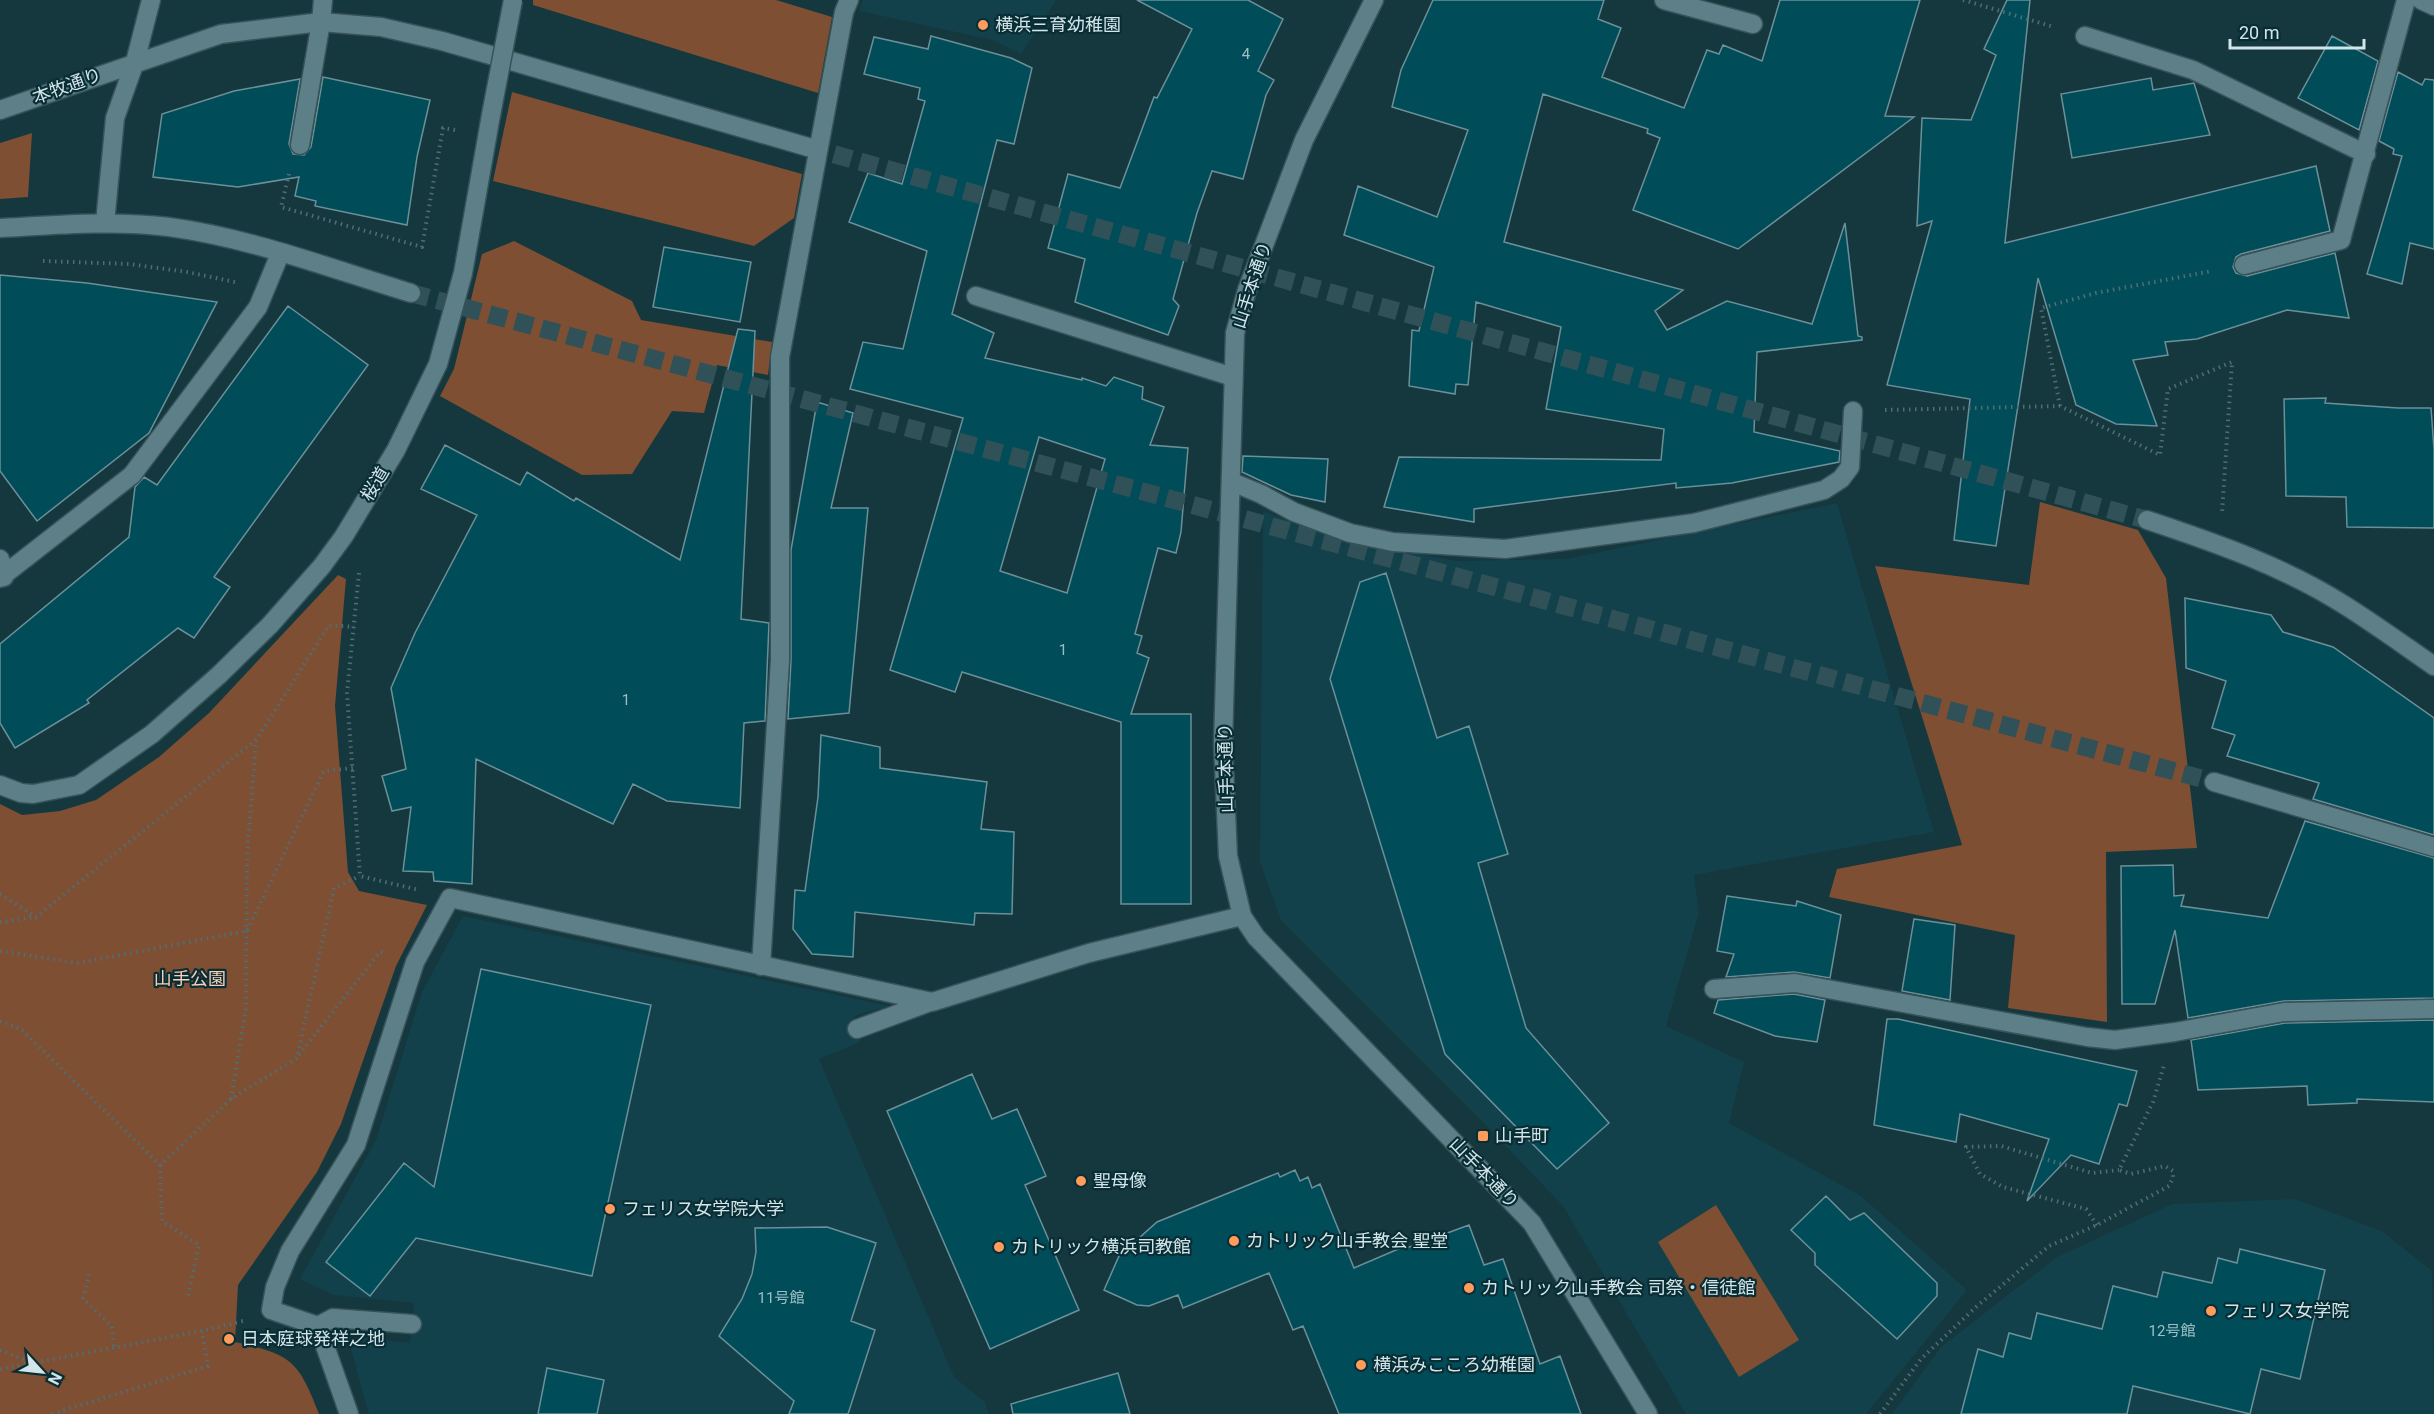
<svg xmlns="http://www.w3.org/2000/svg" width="2434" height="1414" viewBox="0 0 2434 1414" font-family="Roboto,'Noto Sans JP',sans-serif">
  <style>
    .built { fill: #13414b }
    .green { fill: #7e4f32 }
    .building { fill: #004c59; stroke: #6c9098; stroke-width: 1.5; fill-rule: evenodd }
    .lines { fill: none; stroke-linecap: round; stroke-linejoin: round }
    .tertiary-tunnel { stroke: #315158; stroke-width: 18; stroke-dasharray: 18 9; stroke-linecap: butt }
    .service-casing { stroke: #375258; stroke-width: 21 }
    .minor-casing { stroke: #375258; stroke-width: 21 }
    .tertiary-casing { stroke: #375258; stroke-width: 21 }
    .path { stroke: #516e74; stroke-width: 4; stroke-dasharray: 1.5 4.5; stroke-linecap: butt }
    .service { stroke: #5d8088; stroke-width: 18 }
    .minor { stroke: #5d8088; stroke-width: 18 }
    .tertiary { stroke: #5d8088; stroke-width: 18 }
    .minor-bridge-casing { stroke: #375258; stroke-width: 21; stroke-linecap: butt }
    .minor-bridge { stroke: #5d8088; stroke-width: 18 }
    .poi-dot { fill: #ff9b5b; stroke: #092d34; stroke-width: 2 }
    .labels { text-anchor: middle; stroke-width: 4.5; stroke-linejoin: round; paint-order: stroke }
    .number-label { font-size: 15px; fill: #9ebfc5 }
    .poi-label { font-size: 18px; fill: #d2e5e9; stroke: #092d34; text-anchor: start }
    .street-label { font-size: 18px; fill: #d2e5e9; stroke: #092d34 }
    .park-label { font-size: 18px; fill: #f9cfb7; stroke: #092d34 }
  </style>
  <rect width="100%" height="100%" fill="#15373e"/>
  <path class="built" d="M 863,0 L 1056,0 L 1021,54 L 993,40 L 859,11 Z
    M 1837,503 L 1934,832 L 1694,875 L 1699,912 L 1666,1026 L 1744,1062 L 1729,1123 L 1861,1196 L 1967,1290 L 1866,1414 L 1686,1414 L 1563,1206 L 1472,1111 L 1281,920 L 1260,862 L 1263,511 L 1344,540 L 1456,561 L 1566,559 Z
    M 463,916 L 889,1006 L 854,1016 L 860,1042 L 819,1059 L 954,1377 L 985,1402 L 989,1414 L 369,1414 L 350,1346 L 363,1338 L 410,1343 L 414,1303 L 333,1295 L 300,1279 L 376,1140 L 422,992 Z
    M 2295,1199 L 2382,1231 L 2432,1271 L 2434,1414 L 1892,1414 L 1941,1347 L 2057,1257 L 2172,1204 Z"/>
  <path class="green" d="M 533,0 L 776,0 L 832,17 L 818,93 L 533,5 Z
    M 512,92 L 802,174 L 794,218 L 754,246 L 493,181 Z
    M 32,133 L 28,197 L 0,199 L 0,143 Z
    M 514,241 L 632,301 L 641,320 L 772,342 L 768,375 L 717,365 L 704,413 L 672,411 L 632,474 L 582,475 L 440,396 L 454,369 L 482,254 Z
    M 2040,502 L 2138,530 L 2166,578 L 2197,848 L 2106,852 L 2107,1022 L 2008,1008 L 2015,935 L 1829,897 L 1837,869 L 1962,845 L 1875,566 L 2029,585 Z
    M 338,575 L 346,579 L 335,706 L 348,872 L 359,891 L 427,905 L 396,966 L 341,1124 L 317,1172 L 238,1285 L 235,1342 C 292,1355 298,1360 319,1414 L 0,1414 L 0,804 L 22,815 L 60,811 L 96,800 L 159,757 L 209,713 Z
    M 1716,1205 L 1799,1340 L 1739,1377 L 1658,1242 Z"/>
  <path class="building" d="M 1137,0 L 1248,0 L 1283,19 L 1258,71 L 1274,80 L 1266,95 L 1243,179 L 1212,171 L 1197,213 L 1173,299 L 1179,306 L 1168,335 L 1075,302 L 1085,259 L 1048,248 L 1068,174 L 1120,188 L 1154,97 L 1157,98 L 1192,29 Z
    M 1433,0 L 1604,0 L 1598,19 L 1621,28 L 1602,77 L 1684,108 L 1707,50 L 1719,54 L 1723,45 L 1762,61 L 1780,0 L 1920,0 L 1885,116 L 1914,117 L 1738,249 L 1633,210 L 1660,138 L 1647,133 L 1648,129 L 1543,94 L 1504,242 L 1683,290 L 1655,311 L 1667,330 L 1727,301 L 1812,324 L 1845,223 L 1858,336 L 1862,337 L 1862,340 L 1757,352 L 1754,432 L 1840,451 L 1839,462 L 1732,483 L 1676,488 L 1676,483 L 1474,509 L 1474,522 L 1384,507 L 1399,457 L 1661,460 L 1664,429 L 1546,409 L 1561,327 L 1476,302 L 1468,385 L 1456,384 L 1455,394 L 1409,386 L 1412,330 L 1419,331 L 1434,267 L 1344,235 L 1358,186 L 1437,217 L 1468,130 L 1392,107 L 1401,70 Z
    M 2007,0 L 2030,0 L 2005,243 L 2316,166 L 2330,231 L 2241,254 L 2236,257 L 2233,267 L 2236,273 L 2247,276 L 2335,253 L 2349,318 L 2287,310 L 2197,339 L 2165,342 L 2168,355 L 2133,360 L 2157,426 L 2116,424 L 2076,405 L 2038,278 L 1996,546 L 1954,540 L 1970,399 L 1887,385 L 1932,221 L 1917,226 L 1922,118 L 1971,120 L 1996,55 L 1984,49 Z
    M 931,36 L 1011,58 L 1032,68 L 1014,144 L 997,140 L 952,314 L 994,333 L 985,358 L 1082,380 L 1082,378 L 1106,386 L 1114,377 L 1143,387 L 1142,399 L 1164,407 L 1150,445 L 1188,448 L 1181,532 L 1176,553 L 1158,548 L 1135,634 L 1142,636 L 1137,653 L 1149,658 L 1131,714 L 1191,714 L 1191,904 L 1121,904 L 1121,722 L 962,672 L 955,692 L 890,670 L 963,418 L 850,389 L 863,342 L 903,349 L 927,251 L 849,222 L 868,173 L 902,184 L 925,101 L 918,99 L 920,88 L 864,74 L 874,37 L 928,49 ZM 1039,437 L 1105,459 L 1067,593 L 1000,571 Z
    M 2332,36 L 2378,61 L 2359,130 L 2298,98 Z
    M 2398,72 L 2422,85 L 2425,79 L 2434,80 L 2434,249 L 2410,243 L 2402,284 L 2367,274 L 2402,156 L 2393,154 L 2394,149 L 2379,141 Z
    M 323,77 L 430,100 L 417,157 L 407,225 L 315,206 L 316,201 L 295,196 L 299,177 L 238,187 L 153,177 L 162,114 L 234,91 L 300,79 L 289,144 L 293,154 L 304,155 L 311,147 Z
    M 2151,78 L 2153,90 L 2194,83 L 2210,135 L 2072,158 L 2061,94 Z
    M 664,247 L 751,262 L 740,322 L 653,307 Z
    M 0,275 L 87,283 L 217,302 L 149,433 L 37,521 L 0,471 Z
    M 288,306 L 368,365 L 214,577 L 230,587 L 194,638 L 178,628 L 87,700 L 89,703 L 15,748 L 0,723 L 0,644 L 129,537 L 135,487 L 144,477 L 157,485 Z
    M 738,329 L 755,331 L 741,619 L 769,623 L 765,721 L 744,723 L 740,808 L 667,801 L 633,784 L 613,824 L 476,759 L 472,884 L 434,881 L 433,872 L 403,871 L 411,807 L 392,811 L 382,776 L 406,769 L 391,688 L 415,633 L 477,515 L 421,489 L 445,445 L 520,485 L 527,472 L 574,501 L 576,498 L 680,560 Z
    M 2326,398 L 2325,403 L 2398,408 L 2431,408 L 2434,449 L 2434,528 L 2347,527 L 2346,497 L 2286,496 L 2284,399 Z
    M 817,402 L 853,413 L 831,508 L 868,508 L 849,713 L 788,719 L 791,660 L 791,550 Z
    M 1243,456 L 1328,459 L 1325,502 L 1291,495 L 1242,472 Z
    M 1386,573 L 1437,738 L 1469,726 L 1508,854 L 1478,863 L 1526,1028 L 1609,1123 L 1557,1169 L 1445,1054 L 1330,679 L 1360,582 Z
    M 2185,598 L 2271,615 L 2283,632 L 2333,647 L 2434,718 L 2434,835 L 2313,799 L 2319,783 L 2227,756 L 2235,735 L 2212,728 L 2226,681 L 2186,668 Z
    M 821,735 L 880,747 L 880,768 L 987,782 L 981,829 L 1014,832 L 1012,914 L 975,913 L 974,925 L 855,912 L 853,957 L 812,954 L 793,929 L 795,890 L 805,891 L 818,797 Z
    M 2305,821 L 2434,858 L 2434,998 L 2284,1001 L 2188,1018 L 2175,930 L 2155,1004 L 2122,1004 L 2121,866 L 2173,865 L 2174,896 L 2184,895 L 2181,906 L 2268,918 Z
    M 1727,896 L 1796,906 L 1797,901 L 1841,915 L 1830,978 L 1794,972 L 1726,977 L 1734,954 L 1717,951 Z
    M 1914,919 L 1955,925 L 1950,1000 L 1902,991 Z
    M 481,969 L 651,1005 L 592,1276 L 416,1238 L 370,1296 L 326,1262 L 404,1163 L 434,1187 Z
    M 1794,994 L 1825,1000 L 1817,1042 L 1775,1036 L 1714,1013 L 1718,1000 Z
    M 1887,1019 L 1898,1019 L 2137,1071 L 2127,1106 L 2119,1104 L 2099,1164 L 2071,1155 L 2027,1201 L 2049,1139 L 1960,1114 L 1956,1142 L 1874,1125 Z
    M 2434,1020 L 2434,1102 L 2357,1099 L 2357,1103 L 2308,1105 L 2307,1086 L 2198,1090 L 2191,1040 L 2285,1023 Z
    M 972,1074 L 992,1119 L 1017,1109 L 1046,1176 L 1025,1185 L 1079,1310 L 990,1349 L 887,1111 Z
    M 1295,1170 L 1300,1181 L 1308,1177 L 1312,1188 L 1320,1184 L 1354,1268 L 1403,1247 L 1404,1249 L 1469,1225 L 1484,1265 L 1503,1259 L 1540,1364 L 1560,1356 L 1581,1414 L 1339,1414 L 1303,1326 L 1293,1330 L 1269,1273 L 1183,1308 L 1178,1295 L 1149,1306 L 1137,1305 L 1104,1290 L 1119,1256 L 1157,1222 L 1278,1173 L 1280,1177 Z
    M 1826,1196 L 1850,1220 L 1864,1213 L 1937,1283 L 1937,1296 L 1897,1339 L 1815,1265 L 1815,1253 L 1791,1230 Z
    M 827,1227 L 876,1243 L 851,1321 L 875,1330 L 848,1414 L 789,1414 L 794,1401 L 719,1336 L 742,1299 L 752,1274 L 756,1252 L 755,1228 Z
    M 2240,1249 L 2325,1270 L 2300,1379 L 2261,1369 L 2250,1414 L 2133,1386 L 2127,1414 L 1961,1414 L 1978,1349 L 2003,1357 L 2009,1333 L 2031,1339 L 2037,1313 L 2102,1329 L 2113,1286 L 2157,1297 L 2163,1272 L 2212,1283 L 2218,1258 L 2237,1263 Z
    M 547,1368 L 604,1380 L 597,1414 L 538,1414 Z
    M 1118,1373 L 1130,1414 L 1013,1414 L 1011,1404 Z"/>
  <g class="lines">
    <path class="tertiary-tunnel" d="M 808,147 L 2147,520
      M 411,293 L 2214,782"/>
    <g class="service-casing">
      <path id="service" d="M 1664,0 L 1753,24
        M 2085,36 L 2193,70 L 2366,154
        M 300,145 L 321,22
        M 2244,265 L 2341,240 L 2406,0
        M 976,296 L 1233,377
        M 1232,482 L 1261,494 L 1294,512 L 1350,533 L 1393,542 L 1505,549 L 1694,523 L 1824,490 L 1841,479 L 1850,467 L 1853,411
        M 0,559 L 4,577
        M 1714,989 L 1795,983 L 2087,1037 L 2115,1040 L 2175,1032 L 2284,1012 L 2434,1009"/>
    </g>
    <g class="minor-casing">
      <path id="minor" d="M 2421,0 L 2434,6
        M 321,22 L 323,0
        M 0,578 L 132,475 L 258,307 L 280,254
        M 0,785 L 21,793 L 33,794 L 79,785 L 152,734 L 219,675 L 270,625 L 322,566 L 344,536 L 396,450 L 438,364 L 463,273 L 491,115
        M 761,966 L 780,660 L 780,357 L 844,12 L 849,0
        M 857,1029 L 930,1002
        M 318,1326 L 333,1318 L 412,1324
        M 349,1414 L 318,1326 L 271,1310 L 275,1287 L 290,1251 L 356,1145 L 415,962 L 450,898 L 932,1002 L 1089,953 L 1242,916"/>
    </g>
    <g class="tertiary-casing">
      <path id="tertiary" d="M 1374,0 L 1304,140 L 1247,290 L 1235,333 L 1223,744 L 1228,856 L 1242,916 L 1256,937 L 1532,1223 L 1648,1414
        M 0,110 L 221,34 L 321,22 L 381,27 L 442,41 L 808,147
        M 105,223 L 115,118 L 135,62 L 151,0
        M 0,228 C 56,225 113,220 169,227 C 251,238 332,269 411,293
        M 2147,520 C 2216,543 2285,567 2346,606 C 2376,625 2405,646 2434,666
        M 2214,782 L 2434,847"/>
    </g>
    <path class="path" d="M 1963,0 L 2054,27
      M 289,174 L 281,207 L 422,247 L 443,128 L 455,130
      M 43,261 L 129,264 L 187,272 L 235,282
      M 2060,406 L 2041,308 L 2096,293 L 2212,271
      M 1885,410 L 2060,406 L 2160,455 L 2168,389 L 2232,362 L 2222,513
      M 359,573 L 347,693 L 360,876 L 419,890
      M 0,894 L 36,917 L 256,740 L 329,625 L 354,627
      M 0,922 L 35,917
      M 0,951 L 78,963 L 247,931 L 324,771 L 353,768
      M 0,1021 L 21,1029 L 160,1165 L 231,1099 L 297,1058 L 334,888 L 360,876
      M 299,1055 L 380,952 L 385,953
      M 231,1099 L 246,1007 L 247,855 L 256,742
      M 160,1165 L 162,1221 L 199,1245 L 188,1296
      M 2097,1225 L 2086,1209 L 2003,1187 L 1980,1174 L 1966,1147 L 2001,1146 L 2092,1173 L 2119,1170
      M 89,1274 L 83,1299 L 112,1326 L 114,1348
      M 0,1350 L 33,1363
      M 0,1369 L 202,1331 L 243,1321
      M 52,1414 L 208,1366 L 202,1331
      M 1880,1414 L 1921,1359 L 1976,1307 L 2049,1246 L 2097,1225 L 2169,1186 L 2173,1178 L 2173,1171 L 2165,1166 L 2131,1174 L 2119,1170 L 2153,1102 L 2164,1065"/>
    <use href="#service" class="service"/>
    <use href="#minor" class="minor"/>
    <use href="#tertiary" class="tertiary"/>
    <g class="minor-bridge-casing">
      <path id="minor-bridge" d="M 491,115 L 513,0"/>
    </g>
    <use href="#minor-bridge" class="minor-bridge"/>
  </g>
  <g class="poi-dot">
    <circle cx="983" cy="25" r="6"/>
    <rect x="1477" y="1130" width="12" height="12" rx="3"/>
    <circle cx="1081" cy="1181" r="6"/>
    <circle cx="610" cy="1209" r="6"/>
    <circle cx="1234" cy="1241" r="6"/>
    <circle cx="999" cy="1247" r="6"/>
    <circle cx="1469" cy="1288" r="6"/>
    <circle cx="2211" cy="1311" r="6"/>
    <circle cx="229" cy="1339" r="6"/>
    <circle cx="1361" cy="1365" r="6"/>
  </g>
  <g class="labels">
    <g class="number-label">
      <text x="1246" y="59">4</text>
      <text x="1063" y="655">1</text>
      <text x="626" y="705">1</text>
      <text x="781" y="1303">11号館</text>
      <text x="2172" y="1336">12号館</text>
    </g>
    <g class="poi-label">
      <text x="995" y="31">横浜三育幼稚園</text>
      <text x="1495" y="1142">山手町</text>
      <text x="1093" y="1187">聖母像</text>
      <text x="622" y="1215">フェリス女学院大学</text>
      <text x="1246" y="1247">カトリック山手教会 聖堂</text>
      <text x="1011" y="1253">カトリック横浜司教館</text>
      <text x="1481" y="1294">カトリック山手教会 司祭・信徒館</text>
      <text x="2223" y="1317">フェリス女学院</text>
      <text x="241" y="1345">日本庭球発祥之地</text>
      <text x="1373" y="1371">横浜みこころ幼稚園</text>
    </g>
    <g class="street-label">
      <text transform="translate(67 86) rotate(-20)" y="6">本牧通り</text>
      <text transform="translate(1252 285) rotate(-72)" y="6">山手本通り</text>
      <text transform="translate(375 484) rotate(-59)" y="6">桜道</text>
      <text transform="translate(1226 768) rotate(-91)" y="6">山手本通り</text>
      <text transform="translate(1484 1173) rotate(46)" y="6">山手本通り</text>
    </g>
    <g class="park-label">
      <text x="190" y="985">山手公園</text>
    </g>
  </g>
  <g transform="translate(42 1372) rotate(117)" stroke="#092d34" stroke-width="4.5" paint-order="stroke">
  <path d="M0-4.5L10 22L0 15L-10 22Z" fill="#d2e5e9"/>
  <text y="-9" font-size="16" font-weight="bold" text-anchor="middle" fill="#d2e5e9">N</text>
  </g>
  <path d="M2230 39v9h134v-9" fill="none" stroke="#d2e5e9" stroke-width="3"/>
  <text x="2239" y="39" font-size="18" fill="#d2e5e9" stroke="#092d34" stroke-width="4.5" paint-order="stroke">20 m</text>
</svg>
